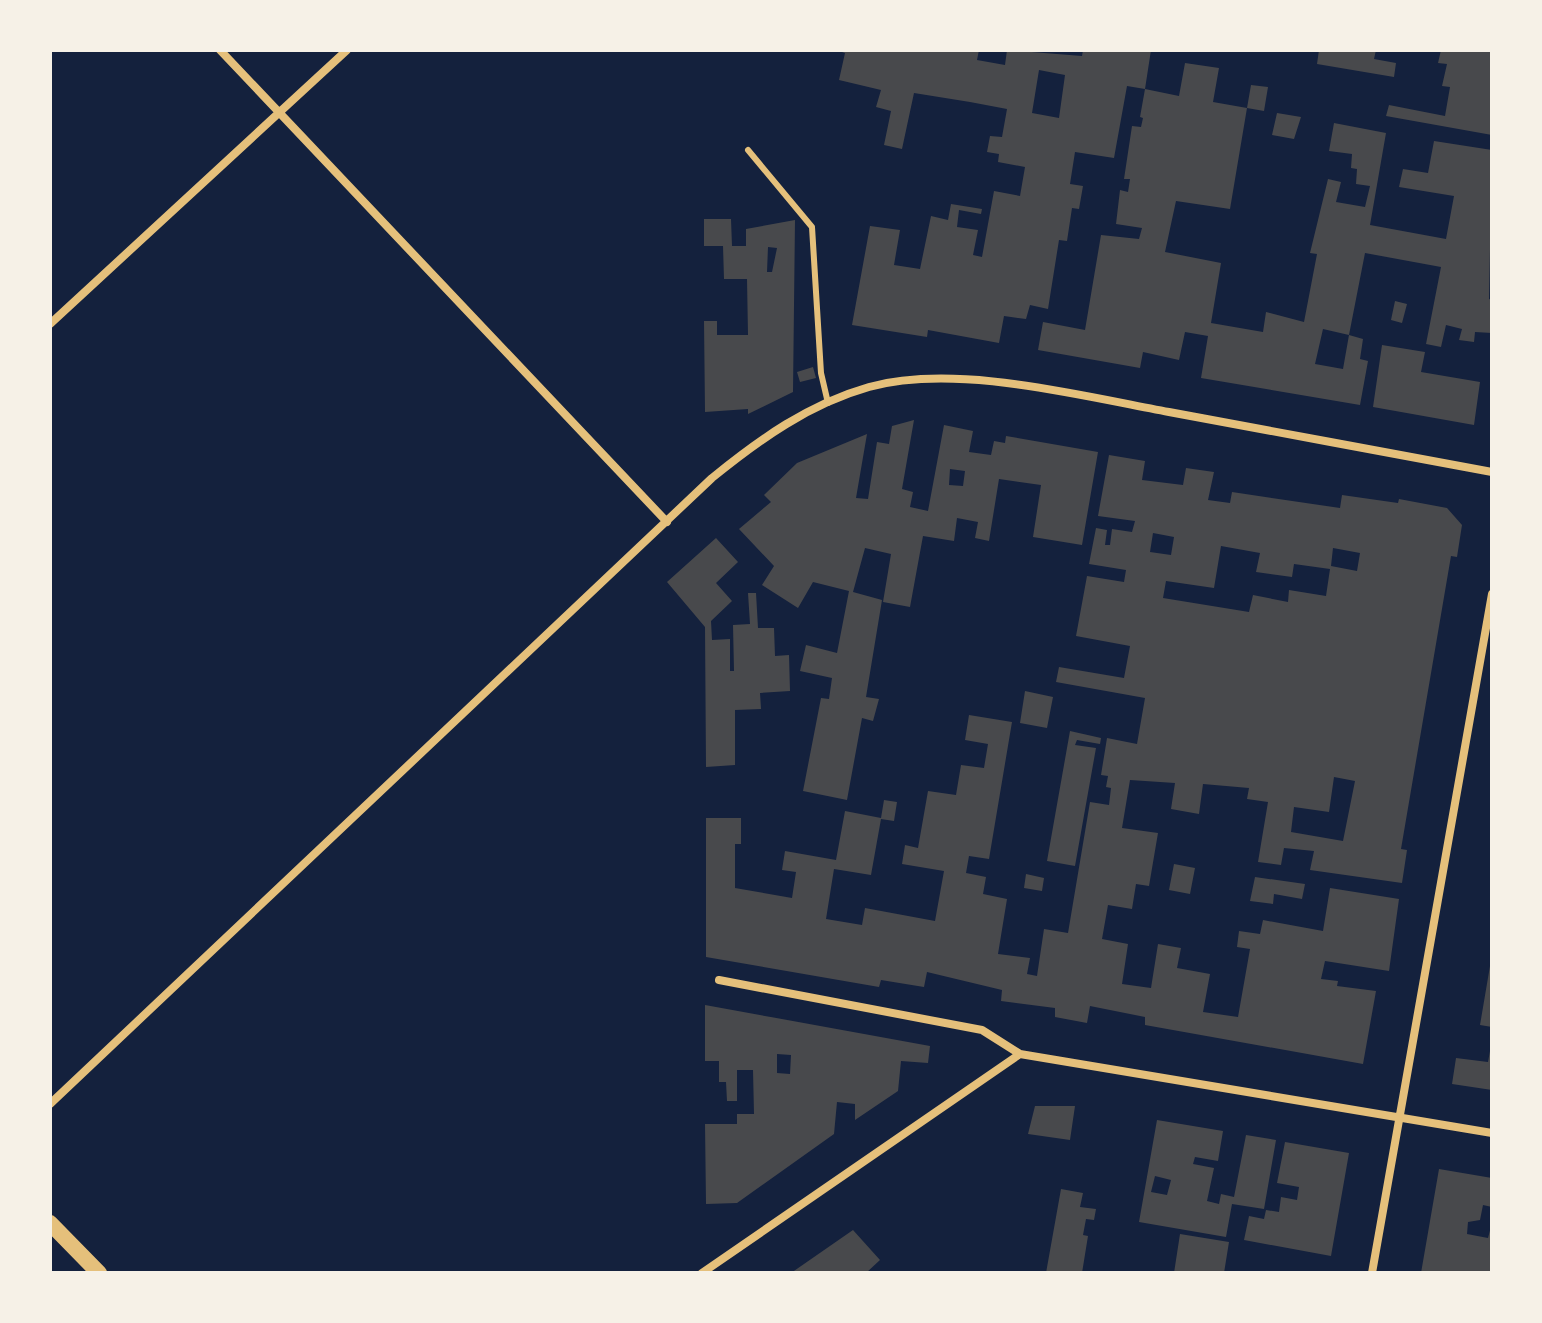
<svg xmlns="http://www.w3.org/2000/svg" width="1542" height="1323" viewBox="0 0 1542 1323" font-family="'Public Sans',sans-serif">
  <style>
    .building { fill: #48494c; fill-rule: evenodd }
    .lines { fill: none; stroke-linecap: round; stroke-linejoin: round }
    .service { stroke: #e5c07b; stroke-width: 6 }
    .minor { stroke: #e5c07b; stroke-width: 8 }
    .secondary { stroke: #e5c07b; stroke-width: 16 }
  </style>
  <rect width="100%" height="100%" fill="#14213d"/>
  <path class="building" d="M 836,50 L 979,50 L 977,60 L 1005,65 L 1007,50 L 1082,56 L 1083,50 L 1151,50 L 1145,89 L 1179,96 L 1185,63 L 1219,68 L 1213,102 L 1247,108 L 1251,85 L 1268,87 L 1264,111 L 1247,108 L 1230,209 L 1176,201 L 1165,252 L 1221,263 L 1211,323 L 1263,332 L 1266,312 L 1304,322 L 1317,254 L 1310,253 L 1328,179 L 1341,182 L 1336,202 L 1365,207 L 1370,186 L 1356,184 L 1357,169 L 1351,168 L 1352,154 L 1329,151 L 1334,123 L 1386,133 L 1370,225 L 1446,239 L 1454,196 L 1399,187 L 1403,169 L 1428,173 L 1434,141 L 1492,150 L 1489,299 L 1492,300 L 1492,333 L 1475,332 L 1474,342 L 1459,340 L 1462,329 L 1446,325 L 1441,347 L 1426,344 L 1441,267 L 1365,253 L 1349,335 L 1323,329 L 1315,364 L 1343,369 L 1349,335 L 1363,339 L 1360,359 L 1368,361 L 1360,405 L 1201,378 L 1208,336 L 1185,332 L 1179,360 L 1143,352 L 1140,368 L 1038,350 L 1043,322 L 1085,330 L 1101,235 L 1139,239 L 1142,228 L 1116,224 L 1120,190 L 1128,192 L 1130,179 L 1124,179 L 1132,126 L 1141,127 L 1143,118 L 1140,117 L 1145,89 L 1127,86 L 1114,158 L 1075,152 L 1070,184 L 1083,186 L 1079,209 L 1072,208 L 1067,241 L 1059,240 L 1048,309 L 1030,305 L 1026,319 L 1004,316 L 999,343 L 928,330 L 927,337 L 852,325 L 870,226 L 900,230 L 894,265 L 920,269 L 931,216 L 948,220 L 951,204 L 982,209 L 981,214 L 959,210 L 957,227 L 978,230 L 973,255 L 982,257 L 994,191 L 1020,196 L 1025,167 L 998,162 L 999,154 L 987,152 L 990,136 L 1002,137 L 1007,109 L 970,102 L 914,93 L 902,149 L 884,145 L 891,111 L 876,107 L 881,90 L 839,80 L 845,53 ZM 1039,70 L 1065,75 L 1059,118 L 1032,113 Z
    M 1319,50 L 1376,50 L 1374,59 L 1396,63 L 1394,77 L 1317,64 Z
    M 1441,50 L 1492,50 L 1492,135 L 1386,116 L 1389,105 L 1445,116 L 1450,87 L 1442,86 L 1447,64 L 1438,63 Z
    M 1277,113 L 1301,117 L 1294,139 L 1272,135 Z
    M 704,219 L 731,219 L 732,246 L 746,246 L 746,229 L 795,220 L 793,392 L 748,414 L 748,409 L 705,412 L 704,321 L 717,321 L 717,335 L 748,335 L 747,279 L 724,279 L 723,246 L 704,246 ZM 768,247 L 777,248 L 772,272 L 767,272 Z
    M 1395,301 L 1407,304 L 1402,323 L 1391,320 Z
    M 1382,345 L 1425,352 L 1421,372 L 1480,382 L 1474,425 L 1373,407 Z
    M 813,367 L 816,378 L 800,382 L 797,372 Z
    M 914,420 L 902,489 L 913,492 L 910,507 L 928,511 L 944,425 L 973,431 L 969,452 L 991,455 L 994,441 L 1005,443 L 1006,436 L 1098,452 L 1082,545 L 1033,537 L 1041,485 L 999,479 L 989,541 L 975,538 L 978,522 L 957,518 L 954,541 L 923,536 L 910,607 L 883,602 L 891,554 L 865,548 L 853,592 L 882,600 L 866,697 L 879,699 L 873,721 L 862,718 L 847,800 L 803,791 L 821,698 L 829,699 L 832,678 L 800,671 L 806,645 L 837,653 L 849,591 L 813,582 L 798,608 L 762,585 L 774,566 L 739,529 L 771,502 L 764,495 L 797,463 L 867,434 L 856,498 L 868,499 L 877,442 L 889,444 L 892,426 ZM 950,469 L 965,471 L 963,486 L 949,485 Z
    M 1109,455 L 1145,461 L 1142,480 L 1183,485 L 1186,468 L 1214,472 L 1208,500 L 1230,503 L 1232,492 L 1340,508 L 1342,495 L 1398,503 L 1399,499 L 1447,508 L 1462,525 L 1457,557 L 1451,556 L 1401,849 L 1407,850 L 1402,883 L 1310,870 L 1314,851 L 1284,848 L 1281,865 L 1258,862 L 1268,802 L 1247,799 L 1249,788 L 1203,784 L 1199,814 L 1171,809 L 1175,783 L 1130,780 L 1122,828 L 1158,833 L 1149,886 L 1136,884 L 1132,909 L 1108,905 L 1102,939 L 1128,944 L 1122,984 L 1151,988 L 1158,944 L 1181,948 L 1177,968 L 1210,974 L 1203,1012 L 1238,1017 L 1250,949 L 1237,947 L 1239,931 L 1260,934 L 1263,920 L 1323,931 L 1330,888 L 1399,899 L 1389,971 L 1325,961 L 1321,979 L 1338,981 L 1337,986 L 1376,991 L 1363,1064 L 1145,1025 L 1145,1017 L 1090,1006 L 1087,1023 L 1055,1017 L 1055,1008 L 1001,1001 L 1002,990 L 927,972 L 924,987 L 881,980 L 879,987 L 706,957 L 706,818 L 741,818 L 741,844 L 735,844 L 735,888 L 792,898 L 796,872 L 782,870 L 785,851 L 836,860 L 845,811 L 881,818 L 884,800 L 897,802 L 894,821 L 881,819 L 871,875 L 834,869 L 826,919 L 862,925 L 865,908 L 935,921 L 944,871 L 902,864 L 905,845 L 918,848 L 928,791 L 956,795 L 961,765 L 984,768 L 988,744 L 965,740 L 969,715 L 1012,722 L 989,859 L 969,856 L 966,873 L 986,877 L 983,894 L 1007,899 L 998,954 L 1030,958 L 1027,974 L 1037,976 L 1044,929 L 1068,933 L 1090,802 L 1109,805 L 1111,788 L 1106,787 L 1108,776 L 1101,775 L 1107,738 L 1137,744 L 1145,698 L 1056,682 L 1059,667 L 1124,678 L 1130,646 L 1076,636 L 1087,576 L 1124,582 L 1126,570 L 1089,564 L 1096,528 L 1107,530 L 1105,545 L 1110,545 L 1112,529 L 1132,532 L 1135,521 L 1098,516 ZM 1153,533 L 1174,537 L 1171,555 L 1150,552 ZM 1221,546 L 1260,553 L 1256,572 L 1292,577 L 1294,564 L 1330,569 L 1326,596 L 1289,590 L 1288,602 L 1253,595 L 1249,612 L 1163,598 L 1166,581 L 1214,588 ZM 1333,548 L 1360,553 L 1357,571 L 1331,566 ZM 1334,777 L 1355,781 L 1343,841 L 1291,832 L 1294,807 L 1329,812 Z
    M 716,538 L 738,562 L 716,583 L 732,601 L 711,621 L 712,640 L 730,639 L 730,671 L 734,671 L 733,625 L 750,624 L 748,593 L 756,593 L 758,628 L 774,628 L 775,656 L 789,655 L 790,691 L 760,693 L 761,709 L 735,710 L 735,765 L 706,767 L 705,627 L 667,582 Z
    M 1025,691 L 1053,697 L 1047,728 L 1020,723 Z
    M 1070,731 L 1101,738 L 1100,744 L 1077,740 L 1075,745 L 1096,748 L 1075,866 L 1047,861 Z
    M 1174,864 L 1195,868 L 1190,894 L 1169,890 Z
    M 1026,874 L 1044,878 L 1042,891 L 1024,888 Z
    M 1255,877 L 1305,884 L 1302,899 L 1274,894 L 1273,904 L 1250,901 Z
    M 1490,966 L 1492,966 L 1492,1027 L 1480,1025 Z
    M 705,1005 L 930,1046 L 928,1063 L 901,1061 L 898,1091 L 855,1120 L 855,1104 L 837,1102 L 834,1134 L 737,1203 L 706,1204 L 705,1124 L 737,1124 L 737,1114 L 754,1114 L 753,1070 L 737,1070 L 737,1101 L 727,1101 L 726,1082 L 719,1082 L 719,1061 L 705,1061 ZM 777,1054 L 791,1055 L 790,1074 L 777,1073 Z
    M 1490,1051 L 1492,1090 L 1452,1084 L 1456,1058 L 1488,1062 Z
    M 1035,1106 L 1075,1106 L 1070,1140 L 1028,1134 Z
    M 1157,1120 L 1223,1131 L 1218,1161 L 1195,1157 L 1193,1164 L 1214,1168 L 1207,1201 L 1219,1204 L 1221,1194 L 1234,1197 L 1246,1135 L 1276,1140 L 1264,1209 L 1232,1204 L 1226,1237 L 1139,1222 ZM 1155,1176 L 1171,1180 L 1167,1195 L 1151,1192 Z
    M 1285,1142 L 1349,1153 L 1331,1256 L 1244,1240 L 1249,1216 L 1264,1219 L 1266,1210 L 1279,1212 L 1281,1197 L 1297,1200 L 1299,1187 L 1277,1183 Z
    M 1439,1169 L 1492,1178 L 1492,1207 L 1483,1205 L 1480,1220 L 1468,1222 L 1467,1234 L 1488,1238 L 1492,1223 L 1492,1273 L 1421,1273 Z
    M 1061,1189 L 1083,1193 L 1080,1207 L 1096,1209 L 1094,1220 L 1086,1219 L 1083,1235 L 1088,1236 L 1082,1273 L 1046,1273 Z
    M 853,1230 L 880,1260 L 866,1273 L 791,1273 Z
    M 1180,1234 L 1229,1242 L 1224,1273 L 1174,1273 Z"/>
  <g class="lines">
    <path class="service" d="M 748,150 L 812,227 L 821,373 L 828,403"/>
    <path class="minor" d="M 220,50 L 667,522
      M 50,324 L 347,50
      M 719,980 L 982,1030 L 1020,1054 L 1492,1133
      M 50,1104 L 712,478 C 760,439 809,404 869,387 C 956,363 1081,396 1169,412 C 1277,432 1384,452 1492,472
      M 702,1273 L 1020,1054
      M 1372,1273 L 1492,594"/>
    <path class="secondary" d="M 50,1223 L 99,1273"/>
  </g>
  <rect width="1542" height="1323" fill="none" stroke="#f6f1e7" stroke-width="104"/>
</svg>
